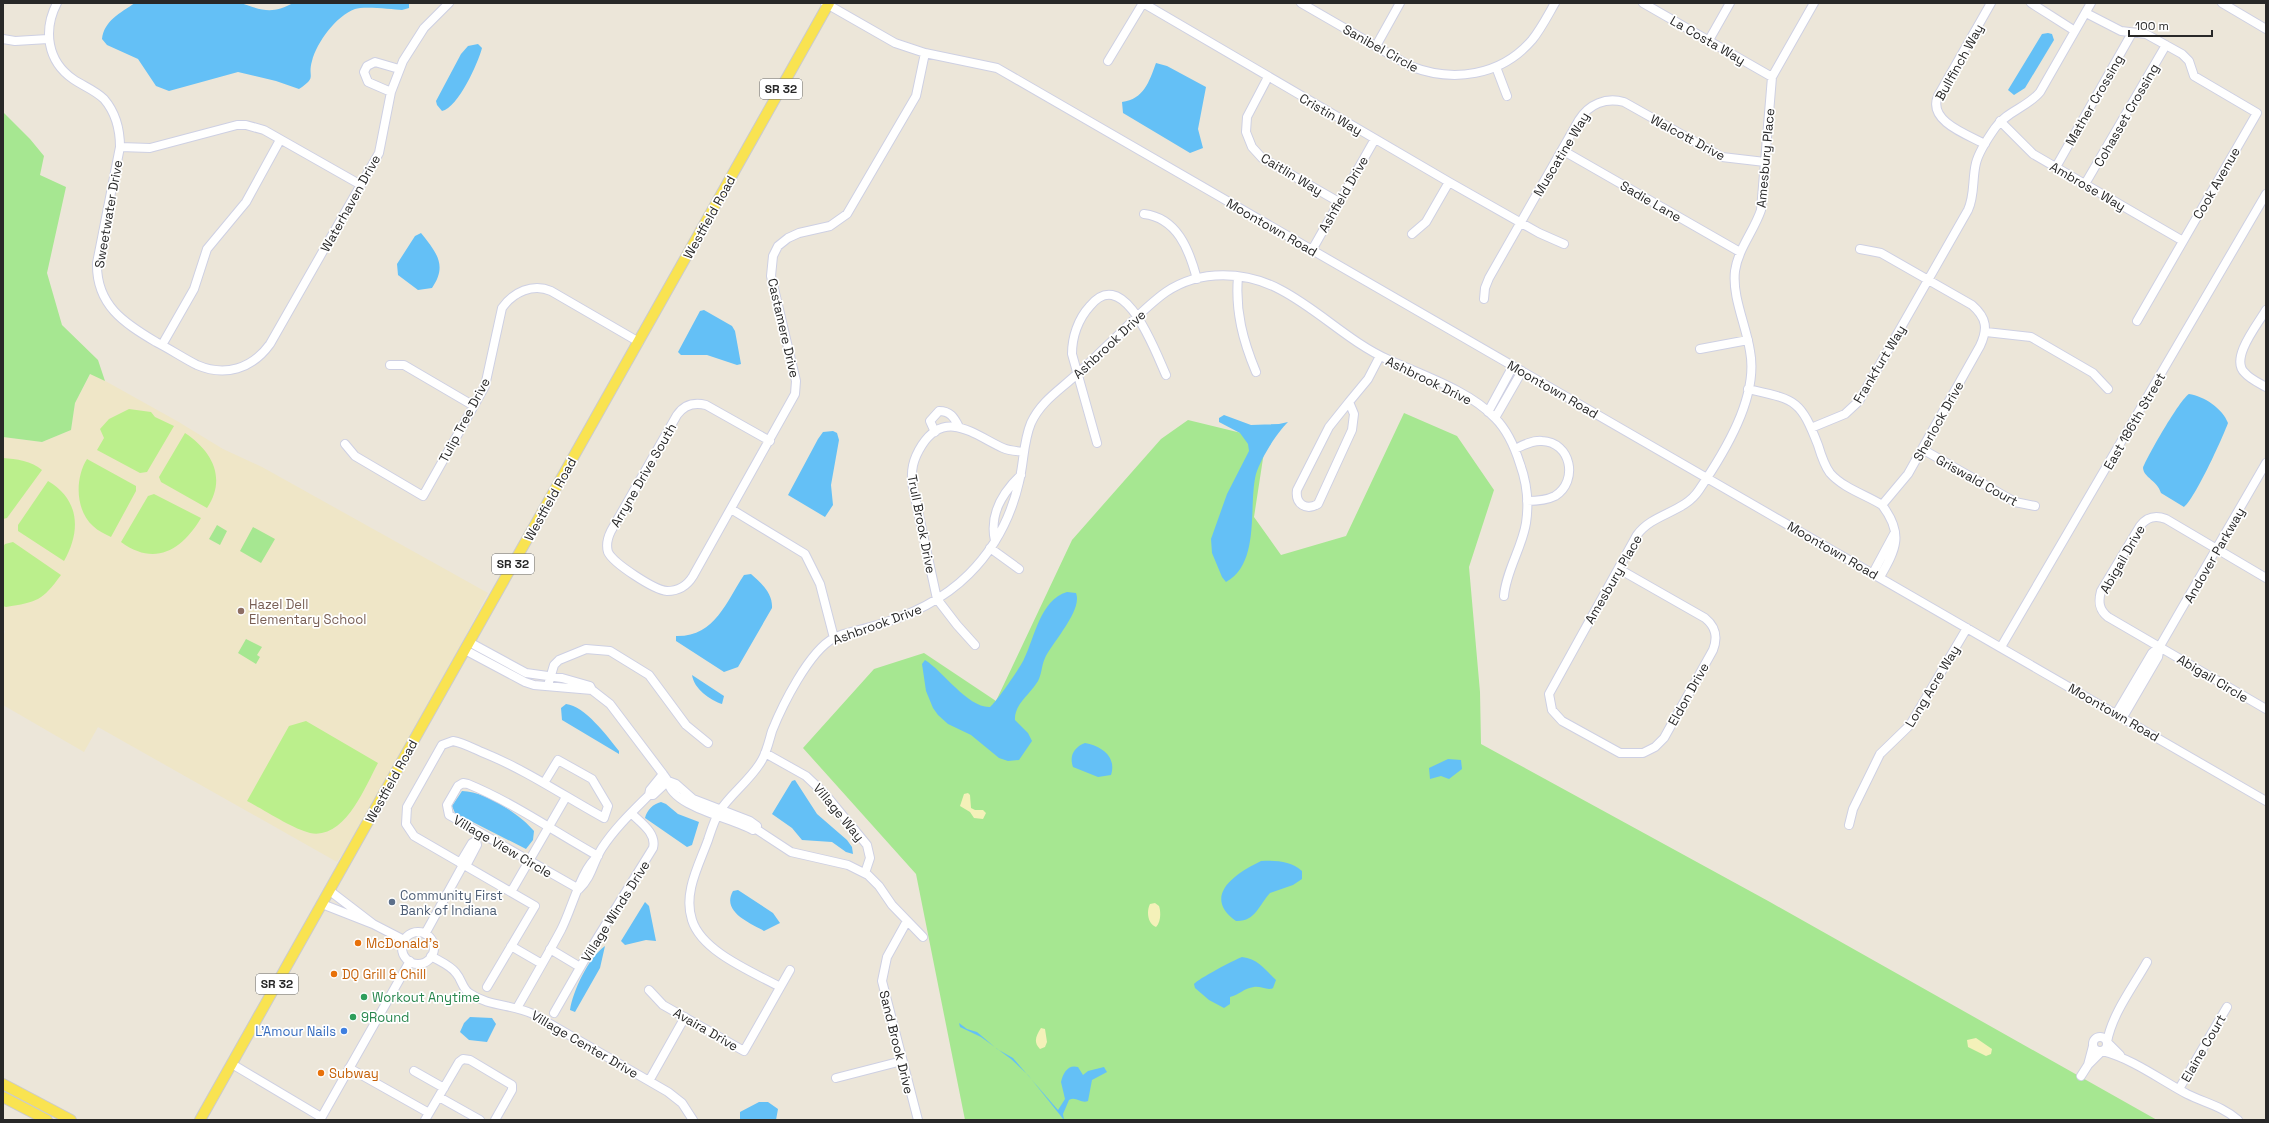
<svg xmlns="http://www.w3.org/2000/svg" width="2269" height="1123" viewBox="0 0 2269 1123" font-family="'Space Grotesk',sans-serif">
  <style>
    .education { fill: #efe6c7 }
    .green { fill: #a6e791 }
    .sand { fill: #f4f1b9 }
    .pitch { fill: #bbef8c }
    .water { fill: #64c0f6 }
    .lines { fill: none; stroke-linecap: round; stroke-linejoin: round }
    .minor-casing { stroke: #ced0e3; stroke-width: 10 }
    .major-casing { stroke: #cbcbcb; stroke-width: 12 }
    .minor { stroke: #fff; stroke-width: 8 }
    .major { stroke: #f9e351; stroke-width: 10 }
    .education-dot { fill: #8d6e63; stroke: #fff; stroke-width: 1.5 }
    .service-dot { fill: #5c6f8a; stroke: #fff; stroke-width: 1.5 }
    .food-dot { fill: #e8710a; stroke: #fff; stroke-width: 1.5 }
    .leisure-dot { fill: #2e9e5b; stroke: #fff; stroke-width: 1.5 }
    .shop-dot { fill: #3f7fe0; stroke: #fff; stroke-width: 1.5 }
    .labels { text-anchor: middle; stroke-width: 3.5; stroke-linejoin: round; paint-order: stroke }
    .shield { fill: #fff; stroke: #686868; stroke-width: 1 }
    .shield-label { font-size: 12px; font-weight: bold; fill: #282828 }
    .street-label { font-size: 13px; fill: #282828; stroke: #fff }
    .education-label { font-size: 13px; fill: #785e54; stroke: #fff; text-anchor: start }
    .service-label { font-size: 13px; fill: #4e5e75; stroke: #fff; text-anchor: start }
    .food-label { font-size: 13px; fill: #c56008; stroke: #fff; text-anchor: start }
    .leisure-label { font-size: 13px; fill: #27864d; stroke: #fff; text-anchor: start }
    .shop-label { font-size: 13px; fill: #366cbe; stroke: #fff; text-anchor: end }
  </style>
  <rect width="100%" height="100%" fill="#ece6d9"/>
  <path class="education" d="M 91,373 L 177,421 L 223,449 L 262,467 L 488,593 L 438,688 L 350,843 L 337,862 L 98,727 L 84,752 L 3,705 L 3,638 L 5,631 L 3,630 L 3,437 L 42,442 L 71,430 L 75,403 Z"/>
  <path class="green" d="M 3,112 L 30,139 L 44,156 L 40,175 L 66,187 L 47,273 L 62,325 L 98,360 L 105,381 L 90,374 L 75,403 L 71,430 L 42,442 L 3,437 Z
    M 1404,413 L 1457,436 L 1494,490 L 1469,567 L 1480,692 L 1481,744 L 1770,902 L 2157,1120 L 965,1120 L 916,874 L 803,748 L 874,669 L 924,653 L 996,701 L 1072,540 L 1161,439 L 1188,420 L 1266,439 L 1254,517 L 1281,555 L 1346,536 Z
    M 217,525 L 227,531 L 220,545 L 209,539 Z
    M 253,527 L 275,539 L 261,563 L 240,551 Z
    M 246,639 L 262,647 L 257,655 L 260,657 L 256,664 L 238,653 Z"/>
  <path class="sand" d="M 968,793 L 970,795 L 971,808 L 975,810 L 983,810 L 986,813 L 983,819 L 974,818 L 970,812 L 960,806 L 964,794 Z
    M 1155,903 L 1159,906 C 1161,912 1161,922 1156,927 C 1148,924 1146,912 1150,904 Z
    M 1041,1028 L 1045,1029 L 1047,1042 L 1045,1047 L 1040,1049 C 1033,1042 1036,1036 1041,1028 Z
    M 1976,1038 L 1992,1049 L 1991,1054 L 1986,1056 L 1968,1047 L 1967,1040 Z"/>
  <path class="pitch" d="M 129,409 L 151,412 L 155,417 L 174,426 L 147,472 L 140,473 L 97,450 L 104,438 L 100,429 L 109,419 Z
    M 185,433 C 212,451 227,478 207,508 L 161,482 L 159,477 Z
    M 3,458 C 16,459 32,461 42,470 L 7,518 L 3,519 Z
    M 87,459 L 136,486 L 136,491 L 111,537 C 105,534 98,531 93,526 C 75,510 75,478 87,459 Z
    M 48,481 C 80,500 81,531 64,561 L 18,531 L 18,525 Z
    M 154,494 L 201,518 C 182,550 155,567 121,542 L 148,496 Z
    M 13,542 L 61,575 C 42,601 37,602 6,607 L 3,606 L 3,547 L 5,544 Z
    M 306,721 L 378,763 C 365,787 345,840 310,833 C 293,829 264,810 247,801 L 289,726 Z"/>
  <path class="water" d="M 135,3 L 241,3 C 263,11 273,14 293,3 L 409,3 L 409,8 L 402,10 C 392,9 363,6 355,9 C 336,16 317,42 312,61 C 307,78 318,76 299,89 L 276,81 L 238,72 L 169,91 L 156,86 L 138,59 L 107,45 L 102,39 C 104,21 120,13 135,3 Z
    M 2048,33 L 2052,34 L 2054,40 L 2025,88 L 2014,95 L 2008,90 L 2042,34 Z
    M 478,44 L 482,48 C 478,63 458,108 442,111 L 437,105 L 436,101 L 461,54 L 468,46 Z
    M 1156,63 L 1167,66 L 1206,87 L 1198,129 L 1203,148 L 1190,153 L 1123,113 L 1122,102 C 1144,99 1149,82 1156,63 Z
    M 421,233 C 436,252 448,265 432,288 L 418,290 L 398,275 L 397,264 L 415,236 Z
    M 704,310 L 732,326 L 735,331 L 741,364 L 737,365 L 707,355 L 681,355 L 678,352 L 700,311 Z
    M 2189,394 C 2204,396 2223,409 2228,423 C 2223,437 2195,499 2184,507 L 2161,493 C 2157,480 2144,478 2143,468 C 2147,457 2180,399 2189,394 Z
    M 1224,415 L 1251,425 L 1279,424 L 1288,422 C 1276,434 1261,458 1256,474 C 1248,505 1261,563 1226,582 L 1222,577 L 1212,553 L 1211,539 L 1227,494 L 1249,451 L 1248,444 L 1240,433 L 1219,422 L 1219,418 Z
    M 833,431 L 837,433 L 839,440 L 831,485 L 833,505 L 825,517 L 788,495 L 818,439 L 823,432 Z
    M 751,574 C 761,583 773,593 772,608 L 738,667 L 724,672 L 676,641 L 676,636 C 715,637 726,602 744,575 Z
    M 1067,592 L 1076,593 C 1083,610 1052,643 1045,658 C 1041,666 1042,677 1036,684 C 1029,695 1014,705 1015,720 L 1028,733 L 1032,741 L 1019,760 L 1008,761 L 999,758 L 971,735 L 948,724 L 938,715 L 933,708 L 926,691 L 922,664 L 925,660 C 943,671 968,708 990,707 C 997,701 1020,668 1024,659 C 1035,637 1040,600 1067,592 Z
    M 692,675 L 724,696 L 722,704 C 710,700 694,689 692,675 Z
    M 566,704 C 585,706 607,736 619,751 L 619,754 L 562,720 L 561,708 Z
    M 1085,743 C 1101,746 1117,756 1111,775 L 1098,777 L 1073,767 C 1069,756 1074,747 1085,743 Z
    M 1448,759 L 1461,760 L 1462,769 L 1449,779 L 1441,776 L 1430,779 L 1429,768 Z
    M 795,780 L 817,814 L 847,840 L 852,847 L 853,854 L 846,852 L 832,842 L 802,840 L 792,828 L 772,814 L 792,781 Z
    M 462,791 C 484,791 520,814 534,831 L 533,840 L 526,849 L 455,813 L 452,806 Z
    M 661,802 L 666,804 L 678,814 L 699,822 L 692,845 L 687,847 L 645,818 C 647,810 653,804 661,802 Z
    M 1261,861 C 1276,860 1291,861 1302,871 L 1302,879 L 1293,885 L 1270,893 C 1259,905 1255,922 1236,921 C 1201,896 1236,873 1261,861 Z
    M 738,890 L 773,913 L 780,923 L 764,931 C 750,923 721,912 733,891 Z
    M 645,902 L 649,906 L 656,941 L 646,940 L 625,945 L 621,941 Z
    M 605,946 L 600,968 L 575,1012 L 570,1010 C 573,991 588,958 605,946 Z
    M 1242,957 C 1259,959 1265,970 1276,980 L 1273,988 C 1268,991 1261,986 1254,987 C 1244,988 1239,995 1230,997 L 1230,1004 L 1224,1008 L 1209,1000 L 1195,988 L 1194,984 C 1198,979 1234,960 1242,957 Z
    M 470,1017 L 492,1018 L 496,1024 L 487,1042 L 469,1040 L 460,1032 L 464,1023 Z
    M 959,1023 L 967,1029 L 977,1032 L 997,1049 L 1013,1058 L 1058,1110 L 1065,1099 L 1061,1082 C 1063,1073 1068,1064 1078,1067 L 1083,1075 L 1088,1071 L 1104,1067 L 1107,1072 L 1092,1080 L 1088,1101 C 1081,1104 1076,1096 1069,1100 L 1063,1114 L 1064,1120 L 1028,1075 L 1011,1059 L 981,1037 L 960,1027 Z
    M 759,1102 L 768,1102 L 778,1109 L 776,1120 L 740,1120 L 740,1112 Z"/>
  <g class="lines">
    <g class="minor-casing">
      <path id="minor" d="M 57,3 C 43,30 47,61 73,79 C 83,86 95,90 104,99 C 116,113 120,129 120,147 L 97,263 C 96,305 124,323 156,342 C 170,349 183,358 197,365 C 225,377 252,369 270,344 L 379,153 L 391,92 L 403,61 L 424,28 L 449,3
        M 825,3 L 895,43 L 925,53 L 997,68 L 2266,801
        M 1143,3 L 1449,182 L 1539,233 L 1564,244
        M 1301,3 L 1410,66 C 1453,83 1501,76 1532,40 C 1541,29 1548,15 1555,3
        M 1643,3 L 1772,77
        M 2031,3 L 2075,31
        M 2222,3 L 2266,29
        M 2086,13 L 2121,31 L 2146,34 L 2182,54 L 2189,61 L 2194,76 L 2257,113 L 2137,321
        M 3,39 L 15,41 L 48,39
        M 1709,40 L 1730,3
        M 1376,46 L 1400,3
        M 1108,61 L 1143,3
        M 1496,67 L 1507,96
        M 1268,77 L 1247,117 L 1246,132 L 1252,147 L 1262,158 L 1339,202
        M 391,92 L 368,82 L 364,72 L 367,66 L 375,62 L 399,69
        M 2000,121 L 2033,154 L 2183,241
        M 1985,144 C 1968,135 1927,121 1938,96 L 1991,3
        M 120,147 L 150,148 L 237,125 L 246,125 L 264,130 L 361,185
        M 1562,150 L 1740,252
        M 2056,167 L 2132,33
        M 2085,184 L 2166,45
        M 1144,214 C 1177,218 1189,249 1197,279
        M 1412,234 L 1426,222 L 1449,182
        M 1860,249 L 1881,253 L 1972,305 C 1987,318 1988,329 1980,346 L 1908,474 L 1882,505
        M 1312,250 L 1375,139
        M 1238,277 C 1235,311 1243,341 1256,372
        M 1484,299 L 1485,288 L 1489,278 L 1579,120 C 1589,104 1606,97 1624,102 L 1722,157 L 1765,162
        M 2266,310 C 2258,324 2229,359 2245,373 C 2250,379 2259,383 2266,387
        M 1986,332 L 2031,337 L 2093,373 L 2108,389
        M 162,345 L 194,289 L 207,249 L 246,202 L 280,140
        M 1700,349 L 1748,340
        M 390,365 L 404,365 L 474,406
        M 1748,389 C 1796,400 1800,399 1818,445 C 1821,455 1824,465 1830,473 C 1843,488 1866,495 1882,505 C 1904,534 1896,549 1880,577
        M 1349,402 L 1354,414 L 1352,430 L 1318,504 C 1306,511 1295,504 1297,490 L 1329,427 Z
        M 1349,402 L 1368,379 L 1380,356
        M 1488,412 L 1513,366
        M 1495,418 L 1522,371
        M 1811,428 L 1845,414 L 1859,401 L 1968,210 C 1975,195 1972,179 1976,163 C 1979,151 1988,138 1995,128 C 2007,111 2028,107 2040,92 L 2091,3
        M 935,432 L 930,421 L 939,411 C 950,411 954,417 959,427
        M 770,441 L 706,405 C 694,402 684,405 677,415 L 611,531 C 608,537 606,545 608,552 C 613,563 654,590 667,591 C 678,591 687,586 693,576 L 795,394 L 796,381 L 771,276 L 773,256 L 778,246 L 788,238 L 799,233 L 830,226 L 847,214 L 916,96 L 925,53
        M 1097,443 L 1072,354 C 1072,337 1078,319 1090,306 C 1124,264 1155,351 1166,375
        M 345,444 L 355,456 L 423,496 L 485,386 L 502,308 C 513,292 533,283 551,291 L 639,342
        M 1515,449 C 1523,445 1533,440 1542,441 C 1571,442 1579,481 1555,496 C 1547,500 1536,501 1527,501
        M 1922,449 L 2015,502 L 2035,506
        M 731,509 L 805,554 L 820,584 L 834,638
        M 995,541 C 989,514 1002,493 1021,475
        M 990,548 L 1019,569
        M 1619,569 L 1705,618 C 1716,627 1718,637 1713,650 L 1664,738 L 1655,747 L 1643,753 L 1620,753 L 1562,721 L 1552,710 L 1549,694 L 1637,535 C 1653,513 1684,513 1699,490 C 1724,453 1759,397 1750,351 C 1746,325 1732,297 1735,271 C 1738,249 1754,231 1761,210 L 1772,77 L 1814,3
        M 1873,573 L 1894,534
        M 2266,578 L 2166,519 C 2155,515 2147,517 2140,526 L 2101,591 C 2098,602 2099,610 2108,617 L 2266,709
        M 975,645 L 957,625 L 937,599 L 913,488 C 910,471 913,459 922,445 C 946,408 976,436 1003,448 C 1010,451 1017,451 1024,452
        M 2160,646 L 2266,463
        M 2001,647 L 2266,194
        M 465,650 L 525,682 L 534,685 L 592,690 L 590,686 L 562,678 L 526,673 L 469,642
        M 549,682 L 554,665 L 559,660 L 586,649 L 610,651 L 649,675 L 686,725 L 708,743
        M 592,690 L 610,704 L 663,774 L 668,781 L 653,795 L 649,795 L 650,790 L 663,774
        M 2116,714 L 2152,653 L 2160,646 L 2158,657 L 2123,717
        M 765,753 L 806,776 L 825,794 L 867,845 L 870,858 L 865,873
        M 1849,825 L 1853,809 L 1880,754 L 1910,725 L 1967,628
        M 756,829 L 753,830 C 733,818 671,807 668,781 L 676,784 L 693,799 L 750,821 L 757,826 L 756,829 L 791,852 L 848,865 L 868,875 L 879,886 L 892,905 L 923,937
        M 460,863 L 472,843 L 476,841 L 477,845 L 466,866
        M 579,889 L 449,815 L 447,805 L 458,786 L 463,783 L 468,784 C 514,803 555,832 598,856
        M 579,889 C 592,877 593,862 602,848 C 615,828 632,812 649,795
        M 511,892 L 566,797
        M 322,904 L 373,924 L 330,891
        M 907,921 L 887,957 L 882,981 L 918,1120
        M 373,924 L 404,940
        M402 948a16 16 0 1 1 32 0a16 16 0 1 1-32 0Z
        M 425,934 L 463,865
        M 511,946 L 542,964
        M 550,949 L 580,967
        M 431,956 C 439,961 450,965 456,973 C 462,980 462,988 469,993 C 489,1007 512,1004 533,1014 L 668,1092 L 682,1103 L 693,1120
        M 487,987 L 535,906 L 414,836 L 406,824 L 407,807 L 442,745 L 453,741 C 464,743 474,749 484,753 C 526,770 564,796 604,818 L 608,806 L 592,779 L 558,760 L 544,783
        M 780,987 C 753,972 702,952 692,920 C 683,893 699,865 708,840 C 711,831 714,821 719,812 C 731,793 751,780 762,760 C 767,751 769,741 772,731 C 782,706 809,651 834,638 C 844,632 859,631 870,627 C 907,617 941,602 969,574 C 994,549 1011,517 1019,482 C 1024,463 1023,442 1031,423 C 1041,401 1060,390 1077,374 C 1089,364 1099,353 1110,343 C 1128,326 1146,306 1166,292 C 1200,269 1246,271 1281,290 C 1319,310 1349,342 1389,360 C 1422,375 1470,391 1495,418 C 1507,430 1515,448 1520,464 C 1527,483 1529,503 1526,523 C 1522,548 1506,571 1504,596
        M 649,990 L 663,1005 L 744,1051 L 790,970
        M 517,1008 C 532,982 547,956 561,930 C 572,909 581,869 598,856
        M 554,1013 L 593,945 L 653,848 C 657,833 640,822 631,813
        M2093 1044a7 7 0 1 1 14 0a7 7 0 1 1-14 0Z
        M 2093,1046 L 2088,1065 L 2102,1051 C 2133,1059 2159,1079 2187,1094 C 2205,1103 2222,1106 2238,1120
        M 2120,1055 L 2107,1042 C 2112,1014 2133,987 2147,962
        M 232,1064 L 321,1117
        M 349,1068 L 429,1113
        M 414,1071 L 444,1088
        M 2081,1076 L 2088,1065
        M 836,1078 L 902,1061
        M 649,1081 L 685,1017
        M 2179,1089 L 2227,1007
        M 439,1097 L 480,1120
        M 320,1120 L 410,961
        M 425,1120 L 459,1062 L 463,1059 L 470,1060 L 512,1085 L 512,1090 L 495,1120"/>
    </g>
    <g class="major-casing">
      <path id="major" d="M 3,1084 L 71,1120
        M 3,1097 L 47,1120
        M 200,1120 L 829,3"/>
    </g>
    <use href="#minor" class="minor"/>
    <use href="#major" class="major"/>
  </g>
  <circle class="education-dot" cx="241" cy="611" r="4"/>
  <circle class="service-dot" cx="392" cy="902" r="4"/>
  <g class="food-dot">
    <circle cx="358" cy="943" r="4"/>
    <circle cx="334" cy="974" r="4"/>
    <circle cx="321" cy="1073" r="4"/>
  </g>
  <g class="leisure-dot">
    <circle cx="364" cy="997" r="4"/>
    <circle cx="353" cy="1017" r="4"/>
  </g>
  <circle class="shop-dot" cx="344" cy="1031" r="4"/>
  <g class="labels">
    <g class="shield">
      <rect x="760" y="79" width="42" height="20" rx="3"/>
      <rect x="492" y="554" width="42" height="20" rx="3"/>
      <rect x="256" y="974" width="42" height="20" rx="3"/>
    </g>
    <g class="shield-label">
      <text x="781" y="93">SR 32</text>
      <text x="513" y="568">SR 32</text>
      <text x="277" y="988">SR 32</text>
    </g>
    <g class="street-label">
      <text transform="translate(1708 40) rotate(30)" y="5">La Costa Way</text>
      <text transform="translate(1381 48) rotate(29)" y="5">Sanibel Circle</text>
      <text transform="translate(1959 62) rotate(-61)" y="5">Bullfinch Way</text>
      <text transform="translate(2094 100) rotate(-60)" y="5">Mather Crossing</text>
      <text transform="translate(1331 114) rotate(30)" y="5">Cristin Way</text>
      <text transform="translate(2126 115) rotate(-60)" y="5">Cohasset Crossing</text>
      <text transform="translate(1688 137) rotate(28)" y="5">Walcott Drive</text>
      <text transform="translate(1561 154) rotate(-59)" y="5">Muscatine Way</text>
      <text transform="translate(1765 158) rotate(-85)" y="5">Amesbury Place</text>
      <text transform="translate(1292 174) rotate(31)" y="5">Caitlin Way</text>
      <text transform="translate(2216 183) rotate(-60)" y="5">Cook Avenue</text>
      <text transform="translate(2088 186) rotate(30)" y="5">Ambrose Way</text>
      <text transform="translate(1343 194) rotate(-60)" y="5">Ashfield Drive</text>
      <text transform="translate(1651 201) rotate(30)" y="5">Sadie Lane</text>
      <text transform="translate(350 203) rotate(-61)" y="5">Waterhaven Drive</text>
      <text transform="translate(108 214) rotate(-80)" y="5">Sweetwater Drive</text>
      <text transform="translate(709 217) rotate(-61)" y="5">Westfield Road</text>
      <text transform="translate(1272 227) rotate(30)" y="5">Moontown Road</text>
      <text transform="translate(784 328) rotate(77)" y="5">Castamere Drive</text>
      <text transform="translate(1109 344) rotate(-43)" y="5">Ashbrook Drive</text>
      <text transform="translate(1879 364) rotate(-59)" y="5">Frankfurt Way</text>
      <text transform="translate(1429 380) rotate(26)" y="5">Ashbrook Drive</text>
      <text transform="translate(1553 389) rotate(30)" y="5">Moontown Road</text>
      <text transform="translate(464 420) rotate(-62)" y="5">Tulip Tree Drive</text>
      <text transform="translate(1938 421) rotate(-61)" y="5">Sherlock Drive</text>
      <text transform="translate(2134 421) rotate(-60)" y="5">East 186th Street</text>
      <text transform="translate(643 475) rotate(-60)" y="5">Arryne Drive South</text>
      <text transform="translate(1977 480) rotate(29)" y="5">Griswald Court</text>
      <text transform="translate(550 499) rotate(-61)" y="5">Westfield Road</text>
      <text transform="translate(922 524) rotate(79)" y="5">Trull Brook Drive</text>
      <text transform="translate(1833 550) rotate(30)" y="5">Moontown Road</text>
      <text transform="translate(2214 555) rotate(-60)" y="5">Andover Parkway</text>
      <text transform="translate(2122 559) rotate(-60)" y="5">Abigail Drive</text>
      <text transform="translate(1613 579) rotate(-60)" y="5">Amesbury Place</text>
      <text transform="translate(877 624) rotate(-20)" y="5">Ashbrook Drive</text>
      <text transform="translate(2213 678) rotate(31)" y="5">Abigail Circle</text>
      <text transform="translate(1932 686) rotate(-59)" y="5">Long Acre Way</text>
      <text transform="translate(1688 694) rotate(-61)" y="5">Eldon Drive</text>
      <text transform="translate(2114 712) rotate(30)" y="5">Moontown Road</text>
      <text transform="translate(391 781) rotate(-61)" y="5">Westfield Road</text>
      <text transform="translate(839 812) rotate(50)" y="5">Village Way</text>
      <text transform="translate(503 846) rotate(30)" y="5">Village View Circle</text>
      <text transform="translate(615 911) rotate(-58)" y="5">Village Winds Drive</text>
      <text transform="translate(706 1029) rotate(30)" y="5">Avaira Drive</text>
      <text transform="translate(897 1042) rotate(76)" y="5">Sand Brook Drive</text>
      <text transform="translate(585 1044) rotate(30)" y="5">Village Center Drive</text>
      <text transform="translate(2203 1048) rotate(-60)" y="5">Elaine Court</text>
    </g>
    <g class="education-label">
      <text x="249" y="609">Hazel Dell<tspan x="249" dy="15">Elementary School</tspan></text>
    </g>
    <g class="service-label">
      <text x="400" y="900">Community First<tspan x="400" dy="15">Bank of Indiana</tspan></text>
    </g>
    <g class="food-label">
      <text x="366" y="948">McDonald's</text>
      <text x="342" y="979">DQ Grill &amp; Chill</text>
      <text x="329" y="1078">Subway</text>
    </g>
    <g class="leisure-label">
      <text x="372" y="1002">Workout Anytime</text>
      <text x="361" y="1022">9Round</text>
    </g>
    <g class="shop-label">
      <text x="336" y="1036">L'Amour Nails</text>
    </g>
  </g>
  <rect width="2269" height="1123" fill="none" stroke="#282828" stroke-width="8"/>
  <path d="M2129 30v6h83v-6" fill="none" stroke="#282828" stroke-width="2"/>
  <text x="2135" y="30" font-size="12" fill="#282828" stroke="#ffffff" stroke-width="3" paint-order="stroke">100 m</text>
</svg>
